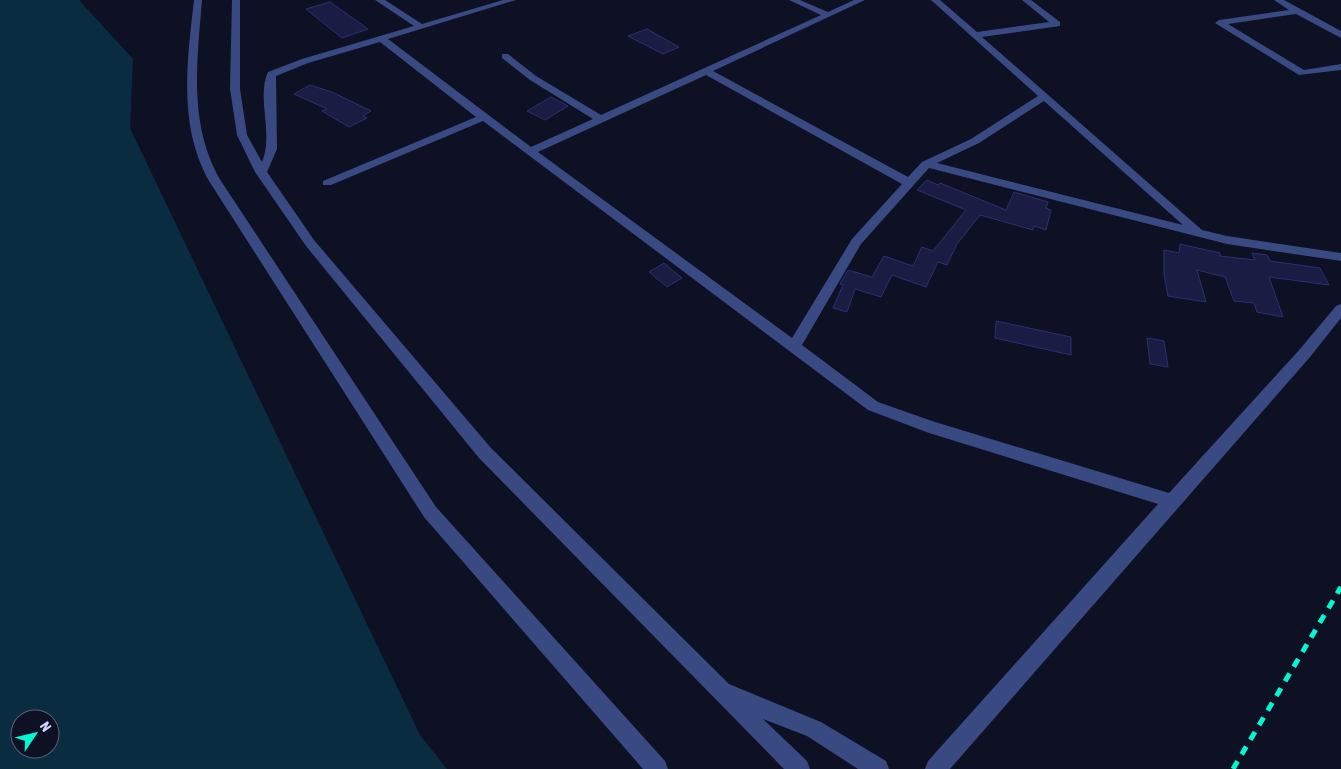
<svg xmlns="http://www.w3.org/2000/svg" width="1341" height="769" viewBox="0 0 1341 769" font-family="'Asap Condensed',sans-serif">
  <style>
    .water { fill: #0a2c40; fill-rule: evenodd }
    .building { fill: #1a1c44; stroke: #2c3070 }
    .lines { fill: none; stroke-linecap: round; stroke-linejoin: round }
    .minor { fill: #394982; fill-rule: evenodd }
    .rail { stroke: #01f9d2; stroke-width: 5; stroke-dasharray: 9 8; stroke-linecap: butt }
  </style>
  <rect width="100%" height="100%" fill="#0e1023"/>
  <path class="water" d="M 0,0 L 79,0 L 133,59 L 130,128 L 420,735 L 447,769 L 0,769 ZM 20,719 L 50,719 L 50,749 L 20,749 Z"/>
  <path class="building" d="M 330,2 L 368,29 L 342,38 L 306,9 Z
    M 647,29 L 679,47 L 663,54 L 628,36 Z
    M 310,85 L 332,92 L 371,111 L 363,116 L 367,118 L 349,127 L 322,111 L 327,109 L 294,94 Z
    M 551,97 L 568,106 L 545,120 L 527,111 Z
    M 927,180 L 938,185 L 940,183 L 1006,210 L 1014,192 L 1048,202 L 1046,208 L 1051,210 L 1046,230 L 1034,226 L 1033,230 L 980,215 L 957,244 L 947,265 L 938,262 L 926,287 L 892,275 L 881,297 L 855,289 L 847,312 L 833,308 L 843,285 L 840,284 L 848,270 L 872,277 L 884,256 L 913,266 L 922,247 L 933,251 L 966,210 L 917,190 Z
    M 1180,244 L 1220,253 L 1220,256 L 1255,260 L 1252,253 L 1267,255 L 1270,261 L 1320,268 L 1329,285 L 1269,277 L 1283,317 L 1257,312 L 1254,303 L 1234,301 L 1225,277 L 1197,270 L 1206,302 L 1168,296 L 1164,275 L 1164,250 L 1179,253 Z
    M 664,263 L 682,278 L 667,287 L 649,272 Z
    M 996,321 L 1071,337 L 1071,355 L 995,338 Z
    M 1147,338 L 1164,341 L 1168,367 L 1150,364 Z"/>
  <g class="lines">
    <path class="minor" d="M 194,0 L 202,0 C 197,62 188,125 221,181 L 436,507 L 665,761 L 668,769 L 643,769 L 424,517 L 209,181 C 178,125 187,62 194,0 Z
      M 232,0 L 240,0 L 240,89 L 247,135 L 262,162 C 274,133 256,98 268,72 L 302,59 L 414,26 L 375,0 L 385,0 L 422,24 L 503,0 L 516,0 L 388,39 L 531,147 L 593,119 L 530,80 L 502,58 L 502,54 L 508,54 L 536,76 L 601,115 L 821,15 L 789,0 L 800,0 L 828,12 L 854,0 L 865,0 L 713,71 L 908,177 L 922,162 L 971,139 L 1038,96 L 931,0 L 940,0 L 977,32 L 1049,22 L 1022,0 L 1031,0 L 1060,22 L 1060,26 L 982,37 L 1202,230 L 1227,236 L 1341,253 L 1341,261 L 1227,244 L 929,168 L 861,244 L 802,345 L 878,402 L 932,421 L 1169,493 L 1300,349 L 1336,306 L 1341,304 L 1341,318 L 1310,357 L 950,769 L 925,769 L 928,761 L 1158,504 L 929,433 L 868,410 L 483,121 L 331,185 L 323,185 L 323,181 L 476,117 L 380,42 L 308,63 L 276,76 L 277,149 L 267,172 L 314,240 L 491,448 L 729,684 L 821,722 L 886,761 L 889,769 L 858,769 L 807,736 L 763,719 L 807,761 L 810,769 L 784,769 L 479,458 L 306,246 L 255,172 L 237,135 L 230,89 ZM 706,75 L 902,184 L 852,239 L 792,338 L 538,152 ZM 1044,101 L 1183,225 L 937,163 L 979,143 Z
      M 1274,0 L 1284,0 L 1341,31 L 1341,38 L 1296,14 L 1228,24 L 1304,70 L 1341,64 L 1341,70 L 1299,75 L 1215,23 L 1219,20 L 1289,10 Z"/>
    <path class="rail" d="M 1233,769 L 1341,587"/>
  </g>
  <g transform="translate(35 734) rotate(55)"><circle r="24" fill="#0e1023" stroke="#5c607b"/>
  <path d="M0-4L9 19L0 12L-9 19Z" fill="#01f9d2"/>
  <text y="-8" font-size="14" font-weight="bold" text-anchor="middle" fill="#d0d7ff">N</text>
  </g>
</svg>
